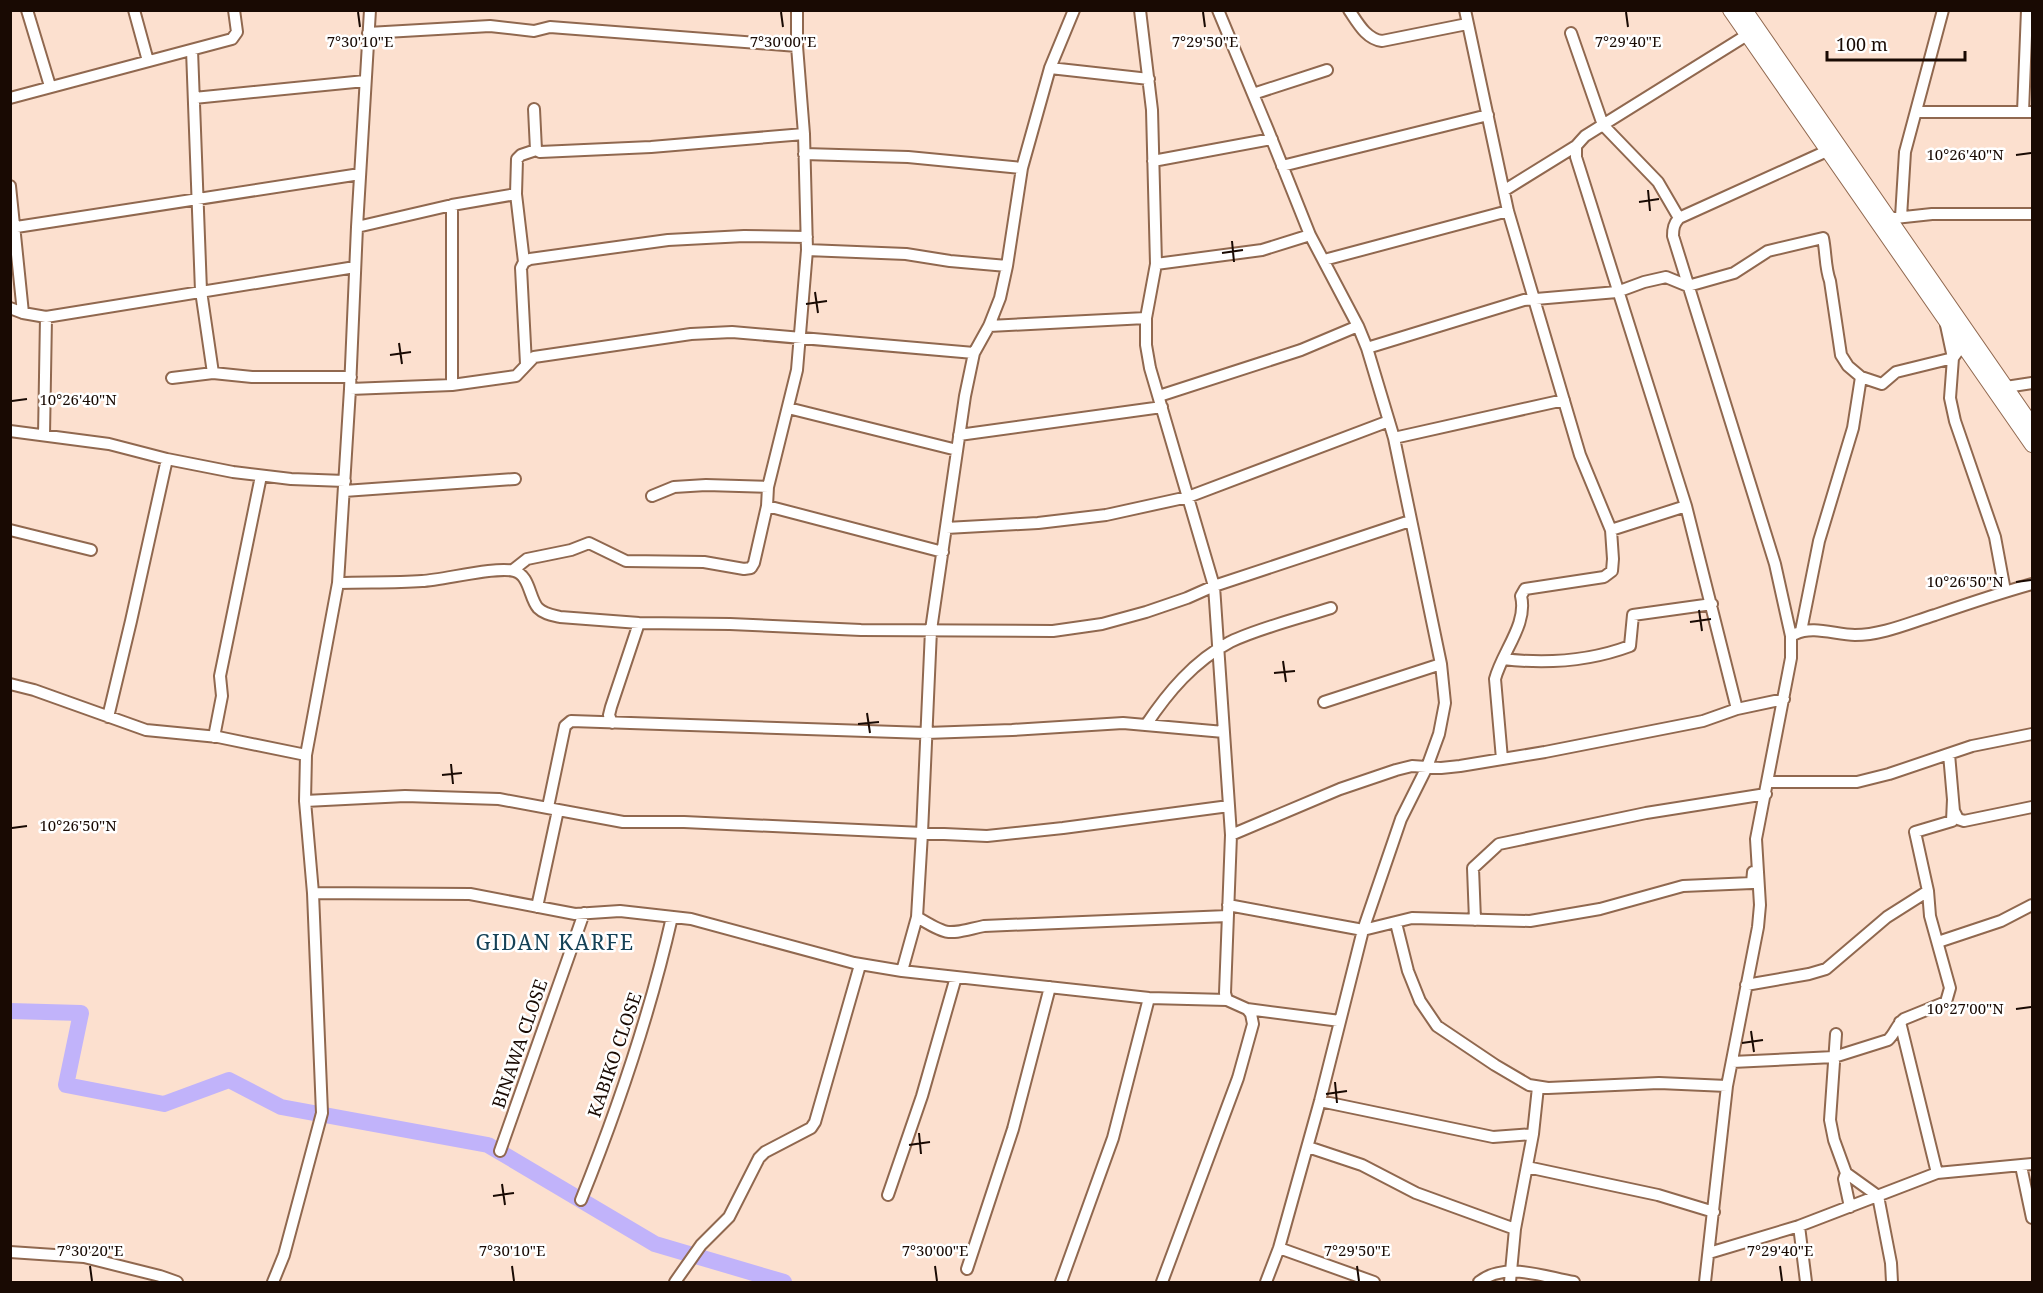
<svg xmlns="http://www.w3.org/2000/svg" width="2043" height="1293" viewBox="0 0 2043 1293" font-family="'Noto Serif',serif">
  <style>
    .lines { fill: none; stroke-linecap: round; stroke-linejoin: round }
    .river { stroke: #c1b3fa; stroke-width: 16 }
    .minor-casing { stroke: #90684f; stroke-width: 14 }
    .major-casing { stroke: #90684f; stroke-width: 16 }
    .minor { stroke: #fff; stroke-width: 10 }
    .major { stroke: #fff; stroke-width: 14 }
    .ticks { fill: none; stroke: #190a03; stroke-width: 2 }
    .labels { text-anchor: middle; stroke-width: 5; stroke-linejoin: round; paint-order: stroke }
    .street-label { font-size: 18px; fill: #190a03; stroke: #fff }
    .quarter-label { font-size: 21px; letter-spacing: 1.5px; fill: #154156; stroke: #fff }
    .ticks-label { font-size: 15px; text-anchor: middle; fill: #190a03; stroke: #fff; stroke-width: 5; stroke-linejoin: round; paint-order: stroke }
  </style>
  <rect width="100%" height="100%" fill="#fce0cf"/>
  <g class="lines">
    <path class="river" d="M 10,1011 L 81,1013 L 66,1085 L 164,1104 L 229,1080 L 281,1107 L 488,1145 L 655,1244 L 784,1282"/>
    <g class="minor-casing">
      <path id="minor" d="M 27,10 L 50,86
        M 134,10 L 148,61
        M 1140,10 L 1152,110 L 1156,264 L 1146,318 L 1146,345 L 1150,368 L 1214,586 L 1231,835 L 1225,993 L 1227,1000 L 1247,1009 L 1251,1014 L 1253,1024 L 1238,1078 L 1162,1282
        M 1218,10 L 1268,130 L 1310,235 L 1358,326 L 1367,348 L 1394,438 L 1441,664 L 1445,703 L 1439,734 L 1427,767 L 1401,819 L 1363,930 L 1320,1101 L 1279,1248 L 1266,1282
        M 1349,10 C 1358,23 1366,39 1382,41 L 1467,24
        M 1465,10 L 1508,211 L 1580,455 L 1611,530 L 1613,559 L 1612,571 L 1604,577 L 1525,589 L 1521,596 C 1528,624 1502,652 1495,679 L 1502,759
        M 368,33 L 490,26 L 534,31 L 550,27 L 797,46
        M 1571,33 L 1603,125 L 1658,182 L 1679,218
        M 192,50 L 201,291 L 213,373
        M 1050,68 L 1149,79
        M 1253,94 L 1327,70
        M 10,98 L 232,39 L 237,32 L 234,10
        M 194,98 L 365,81
        M 534,109 L 536,150
        M 1916,112 L 2032,112
        M 2023,112 L 2027,10
        M 804,154 L 908,157 L 1022,168
        M 1153,161 L 1272,139
        M 1282,166 L 1488,115
        M 10,186 L 23,313
        M 1505,190 L 1576,146
        M 1901,217 L 1905,152 L 1943,10
        M 1895,218 L 1932,214 L 2032,214
        M 357,227 L 452,205 L 516,194
        M 10,228 L 360,174
        M 807,250 L 906,254 L 950,261 L 1007,266
        M 1324,260 L 1508,211
        M 524,262 L 530,259 L 668,240 L 744,236 L 807,237
        M 1156,264 L 1262,250 L 1310,235
        M 10,308 L 23,313 L 46,317 L 355,267
        M 1946,325 L 1953,358 L 1950,398 L 1955,421 L 1995,537 L 2005,591
        M 989,326 L 1146,318
        M 1367,348 L 1524,300 L 1617,292 L 1644,282 L 1666,277 L 1688,286 L 1734,273 L 1768,251 L 1823,238 C 1826,252 1825,268 1830,281 L 1841,355 L 1848,366 L 1861,377
        M 526,364 L 521,268 L 524,262 L 516,194 L 517,159 L 521,155 L 536,150 L 540,152 L 651,147 L 804,134
        M 172,378 L 213,373 L 252,377 L 351,377
        M 452,385 L 452,205
        M 2006,387 L 2032,383
        M 350,389 L 452,385 L 516,376 L 534,357 L 691,334 L 732,332 L 974,353
        M 1159,396 L 1301,350 L 1358,326
        M 788,408 L 957,450
        M 10,431 L 109,444 L 167,459 L 233,472 L 291,479 L 345,481
        M 44,435 L 46,317
        M 959,435 L 1162,407
        M 1394,438 L 1564,400
        M 344,491 L 515,479
        M 652,496 L 674,487 L 706,485 L 768,487
        M 767,506 L 943,552
        M 946,528 L 1038,523 L 1106,515 L 1188,497 L 1389,421
        M 10,530 L 91,550
        M 1611,530 L 1686,506
        M 513,570 L 527,559 L 571,550 L 589,543 L 626,561 L 704,562 L 744,569 L 751,568 L 754,563 L 767,506 L 768,487 L 797,370 L 807,250 L 804,134 L 797,46 L 797,10
        M 338,583 C 366,582 394,583 422,581 C 443,580 496,566 514,571 C 530,575 529,598 538,608 C 544,614 552,615 560,617 L 639,623 L 730,624 L 861,630 L 1053,631 L 1102,624 L 1146,612 L 1187,598 L 1214,586 L 1410,521
        M 1801,631 L 1819,541 L 1853,428 L 1861,377 L 1882,384 L 1896,372 L 1953,358 L 1963,344
        M 1795,634 C 1813,625 1836,635 1855,635 C 1882,635 1909,623 1935,615 C 1967,604 2000,593 2032,584
        M 1503,659 C 1546,664 1590,661 1630,646 L 1633,615 L 1712,604
        M 10,684 L 34,690 L 146,730 L 218,737 L 306,755
        M 1324,702 L 1441,664
        M 1737,709 L 1686,506 L 1576,157 L 1576,146 L 1585,136 L 1747,35
        M 108,717 L 131,621 L 167,459
        M 612,723 L 609,715 L 611,707 L 639,623
        M 1146,725 C 1168,692 1194,661 1230,642 C 1259,628 1300,618 1331,608
        M 214,737 L 222,696 L 220,676 L 261,476
        M 1949,754 L 1954,811 L 1958,819 L 1964,821 L 2032,807
        M 1768,782 L 1857,782 L 1889,774 L 1972,746 L 2032,734
        M 305,801 L 405,796 L 499,799 L 623,822 L 684,822 L 987,836 L 1063,828 L 1229,806
        M 548,807 L 565,726 L 571,721 L 926,733 L 1012,730 L 1123,723 L 1224,732
        M 1231,835 L 1340,789 L 1396,770 L 1412,766 L 1441,768 L 1460,766 L 1545,752 L 1703,721 L 1737,709 L 1784,699
        M 313,893 L 470,894 L 575,914 L 620,911 L 691,919 L 854,963 L 902,971 L 1149,998 L 1227,1000
        M 1228,905 L 1363,930 L 1412,918 L 1530,921 L 1600,909 L 1683,886 L 1752,883 L 1753,872
        M 537,907 L 558,810
        M 917,917 C 950,937 947,934 984,926 L 1228,916
        M 1475,920 L 1473,868 L 1499,844 L 1646,813 L 1766,794
        M 1396,923 L 1408,971 L 1420,1001 L 1437,1026 L 1495,1065 L 1529,1085 L 1548,1088 L 1659,1083 L 1727,1086
        M 1938,942 L 2001,921 L 2032,905
        M 902,971 L 917,917 L 922,833 L 931,630 L 965,396 L 974,353 L 989,326 L 1000,298 L 1007,266 L 1022,168 L 1050,68 L 1074,10
        M 1746,985 L 1809,974 L 1826,969 L 1887,917 L 1928,891
        M 1247,1009 L 1340,1021
        M 1900,1022 L 1937,1173
        M 1836,1034 L 1830,1120 L 1834,1140 L 1846,1173 L 1844,1179 L 1850,1207
        M 1732,1062 L 1834,1057 L 1888,1040 C 1895,1034 1897,1024 1904,1019 L 1946,1002 L 1950,988 L 1930,916 L 1928,891 L 1915,832 L 1952,821 L 1953,799
        M 1320,1101 L 1493,1137 L 1533,1134
        M 1308,1147 L 1362,1165 L 1416,1193 L 1515,1229
        M 500,1151 L 584,913
        M 2021,1166 L 2032,1218
        M 1527,1167 L 1658,1195 L 1714,1212
        M 1846,1173 L 1878,1196 L 1891,1263 L 1892,1282
        M 888,1195 L 922,1096 L 956,977
        M 581,1200 C 618,1108 650,1014 672,917
        M 1799,1226 L 1806,1282
        M 1279,1248 L 1374,1282
        M 10,1252 L 84,1257 L 160,1276 L 177,1282
        M 1709,1253 L 1799,1226 L 1937,1173 L 2032,1164
        M 967,1269 L 1013,1129 L 1050,987
        M 273,1282 L 284,1255 L 322,1113 L 313,893 L 305,801 L 306,755 L 338,583 L 350,389 L 357,227 L 370,10
        M 675,1282 L 701,1245 L 729,1217 L 759,1158 L 765,1152 L 811,1128 L 815,1122 L 860,965
        M 1061,1282 L 1113,1138 L 1149,998
        M 1479,1282 C 1505,1261 1544,1277 1574,1282
        M 1510,1282 L 1515,1229 L 1533,1134 L 1538,1087
        M 1705,1282 L 1727,1086 L 1758,927 L 1760,905 L 1756,839 L 1791,658 L 1791,636 L 1775,564 L 1673,236 C 1673,228 1674,224 1679,218 L 1827,151"/>
    </g>
    <g class="major-casing">
      <path id="major" d="M 1730,10 L 2032,445
        M 1745,10 L 2032,425"/>
    </g>
    <use href="#minor" class="minor"/>
    <use href="#major" class="major"/>
  </g>
  <path class="ticks" d="M 358,12 L 360,27M 781,12 L 783,27M 1203,12 L 1205,27M 1626,12 L 1628,27M 2016,155 L 2031,153M 1648,190 L 1650,211M 1639,202 L 1659,199M 1232,241 L 1234,262M 1222,253 L 1243,250M 815,292 L 818,313M 806,304 L 827,301M 399,343 L 402,364M 390,355 L 411,352M 12,401 L 27,399M 2016,582 L 2031,580M 1699,610 L 1702,631M 1690,622 L 1711,619M 1283,661 L 1286,682M 1274,673 L 1295,671M 867,713 L 870,733M 858,724 L 879,722M 451,764 L 453,784M 442,775 L 462,773M 12,828 L 27,826M 2016,1009 L 2031,1007M 1751,1031 L 1754,1052M 1742,1043 L 1763,1040M 1335,1082 L 1337,1103M 1326,1094 L 1347,1091M 919,1133 L 921,1154M 909,1145 L 930,1142M 502,1184 L 505,1205M 493,1196 L 514,1193M 90,1266 L 92,1281M 512,1266 L 514,1281M 935,1266 L 937,1281M 1357,1266 L 1359,1281M 1780,1266 L 1782,1281"/>
  <g class="labels">
    <g class="street-label">
      <text transform="translate(520 1044) rotate(-71)" y="6">BINAWA CLOSE</text>
      <text transform="translate(615 1055) rotate(-71)" y="6">KABIKO CLOSE</text>
    </g>
    <g class="quarter-label">
      <text x="555" y="950">GIDAN KARFE</text>
    </g>
  </g>
  <g class="ticks-label">
    <text x="360" y="47">7°30'10"E</text>
    <text x="783" y="47">7°30'00"E</text>
    <text x="1205" y="47">7°29'50"E</text>
    <text x="1628" y="47">7°29'40"E</text>
    <text x="1965" y="160">10°26'40"N</text>
    <text x="78" y="405">10°26'40"N</text>
    <text x="1965" y="587">10°26'50"N</text>
    <text x="78" y="831">10°26'50"N</text>
    <text x="1965" y="1014">10°27'00"N</text>
    <text x="90" y="1256">7°30'20"E</text>
    <text x="512" y="1256">7°30'10"E</text>
    <text x="935" y="1256">7°30'00"E</text>
    <text x="1357" y="1256">7°29'50"E</text>
    <text x="1780" y="1256">7°29'40"E</text>
  </g>
  <rect width="2043" height="1293" fill="none" stroke="#190a03" stroke-width="24"/>
  <path d="M1827 51v9h138v-9" fill="none" stroke="#190a03" stroke-width="3"/>
  <text x="1836" y="51" font-size="18" fill="#190a03" stroke="#ffffff" stroke-width="4.5" paint-order="stroke">100 m</text>
</svg>
